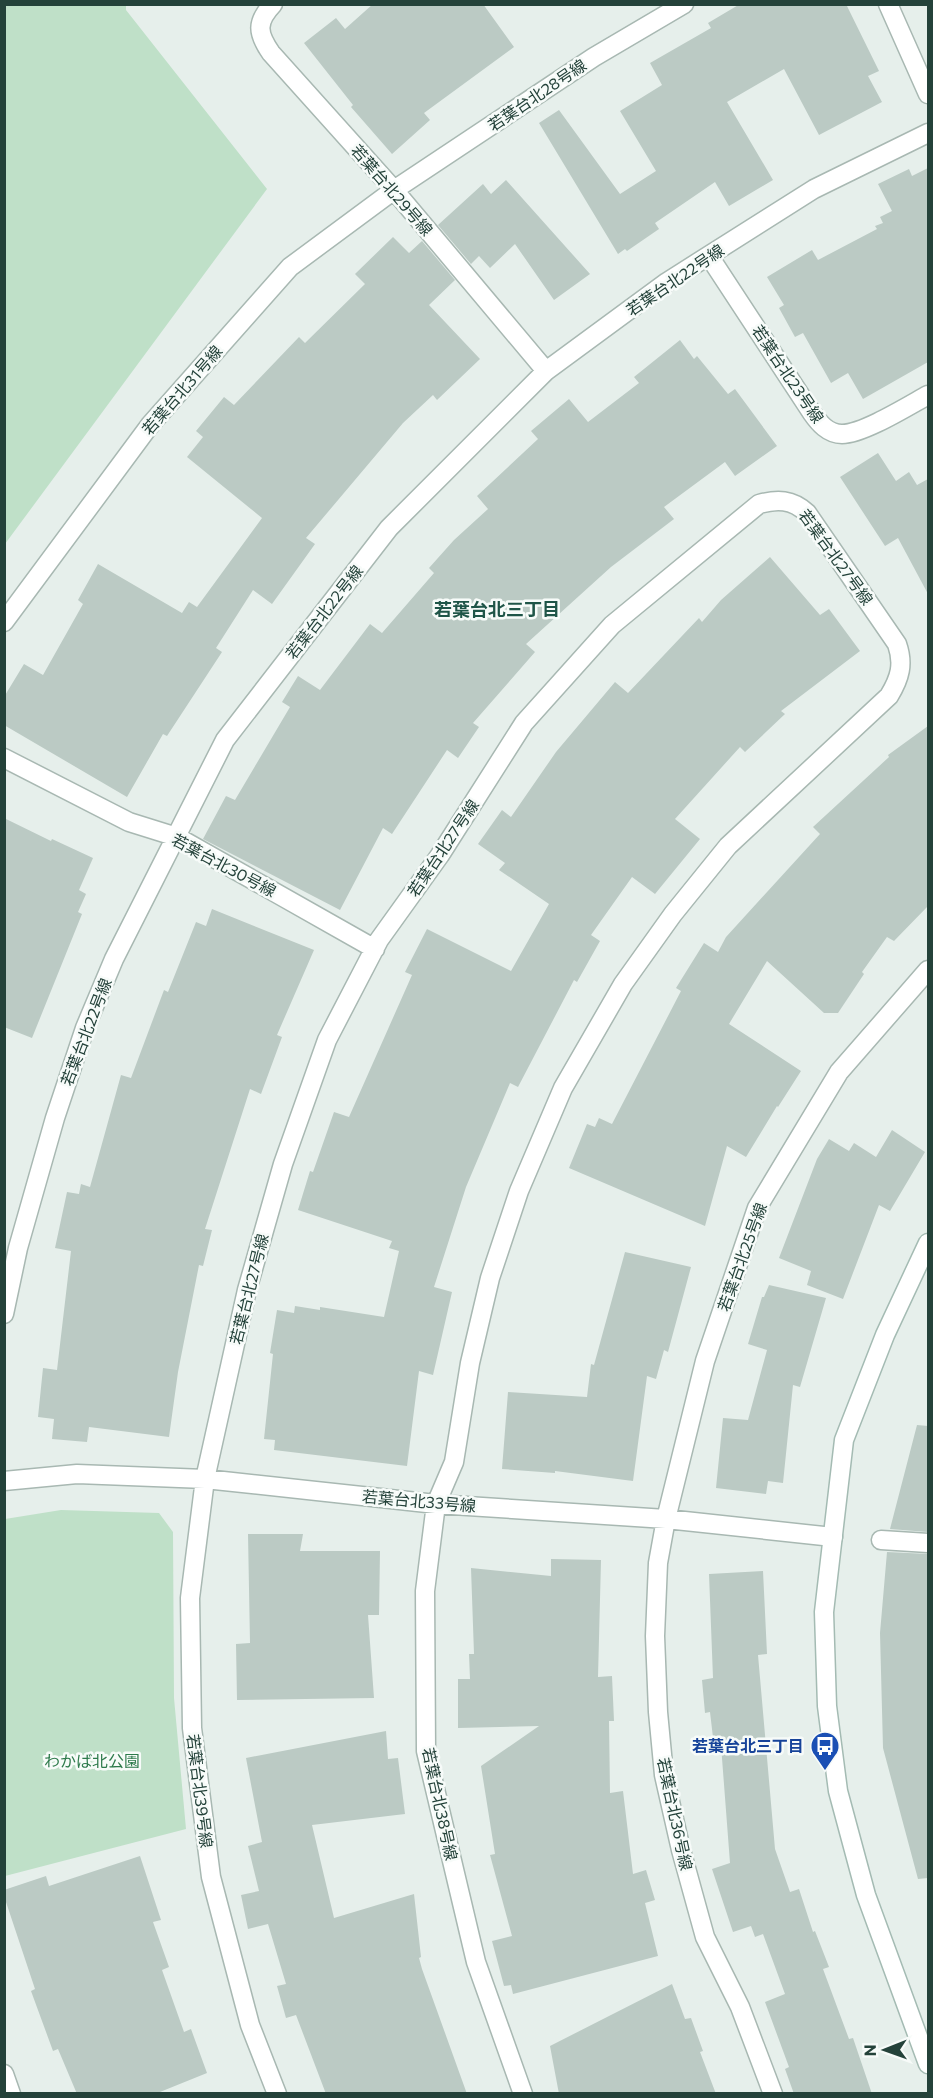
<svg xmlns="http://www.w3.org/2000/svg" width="933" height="2098" viewBox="0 0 933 2098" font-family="Commissioner,'Noto Sans JP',sans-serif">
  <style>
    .green { fill: #bfe0c8 }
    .building { fill: #bbcac4 }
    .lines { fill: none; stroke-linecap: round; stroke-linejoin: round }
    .street-casing { stroke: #a8b8b2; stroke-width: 21 }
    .secondary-casing { stroke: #a4bbb3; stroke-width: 21 }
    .street { stroke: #fff; stroke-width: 18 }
    .secondary { stroke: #fff; stroke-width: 18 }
    .labels { text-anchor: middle; stroke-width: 5; stroke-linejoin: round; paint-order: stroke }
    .street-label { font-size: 16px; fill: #24423a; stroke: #f7fbf9 }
    .transit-label { font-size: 16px; font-weight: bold; fill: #164399; stroke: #f7fbf9; text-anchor: end }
    .park-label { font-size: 16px; fill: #2d7a4b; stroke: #f7fbf9 }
    .neighbourhood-label { font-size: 18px; font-weight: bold; fill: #1f5548; stroke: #f7fbf9 }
  </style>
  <rect width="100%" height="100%" fill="#e6efeb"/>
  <path class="green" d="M 5,4 L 126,5 L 126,10 L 267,189 L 5,544 Z
    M 61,1510 L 159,1513 L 173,1532 L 174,1698 L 186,1829 L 5,1876 L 5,1519 Z"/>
  <path class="building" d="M 373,4 L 483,4 L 514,47 L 424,113 L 430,120 L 392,154 L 351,107 L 353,105 L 304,43 L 336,18 L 345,29 Z
    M 740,4 L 846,4 L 879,71 L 868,76 L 882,102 L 819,135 L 784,69 L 727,102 L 773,180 L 729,206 L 715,182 L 655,223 L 659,229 L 627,251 L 625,249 L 618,254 L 539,123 L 559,110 L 620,194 L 656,171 L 620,111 L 662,85 L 650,63 L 711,28 L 708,23 Z
    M 928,168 L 928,362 L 863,399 L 848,373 L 831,383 L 803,333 L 795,337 L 779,308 L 784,305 L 767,277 L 812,250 L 818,260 L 877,229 L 875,226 L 883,223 L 880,217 L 892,211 L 878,184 L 909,169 L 912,176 Z
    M 506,180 L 590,274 L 554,300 L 515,244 L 490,268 L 479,256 L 471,264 L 438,225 L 483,184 L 491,194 Z
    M 393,237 L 409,253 L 422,241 L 455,280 L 429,305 L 480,359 L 437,400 L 433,395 L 403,423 L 306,538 L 315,544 L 272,604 L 253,590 L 216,648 L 222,652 L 167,736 L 163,734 L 127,797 L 4,725 L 4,697 L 24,664 L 43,675 L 83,604 L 78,600 L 98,564 L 182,613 L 189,602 L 197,607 L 262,518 L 187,457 L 203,437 L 196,431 L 224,397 L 234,405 L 299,337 L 305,343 L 365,284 L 355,274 Z
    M 680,340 L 694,359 L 697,356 L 728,394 L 735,389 L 777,446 L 735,476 L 725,462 L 664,507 L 674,519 L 611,567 L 526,644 L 535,652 L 473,723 L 479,727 L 458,758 L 447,750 L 392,834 L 383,828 L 340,910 L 203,839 L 226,796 L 235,800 L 290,707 L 282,702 L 298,676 L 320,690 L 370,624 L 382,633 L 434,573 L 429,568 L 454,540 L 488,509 L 477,496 L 538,439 L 531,431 L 569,399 L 588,422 L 639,383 L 634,377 Z
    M 878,453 L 896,481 L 909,472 L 917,485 L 928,479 L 928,594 L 898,538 L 885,546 L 840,477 Z
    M 770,557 L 820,615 L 829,609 L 860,651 L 781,711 L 785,714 L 745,752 L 740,747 L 675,819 L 700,839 L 655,894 L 632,877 L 591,935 L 600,941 L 577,982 L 574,980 L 518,1087 L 510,1083 L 466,1187 L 434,1287 L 452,1292 L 433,1375 L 419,1371 L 407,1466 L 274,1450 L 275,1440 L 264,1439 L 273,1354 L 270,1353 L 277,1310 L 294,1313 L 295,1306 L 320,1310 L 320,1307 L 384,1317 L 399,1251 L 389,1248 L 392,1241 L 298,1210 L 310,1171 L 313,1172 L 334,1112 L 349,1117 L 412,975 L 405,972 L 427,929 L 511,971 L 549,904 L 499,870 L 505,863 L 478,844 L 502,810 L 511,817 L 556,752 L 615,682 L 628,693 L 699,618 L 702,622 L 721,600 Z
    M 928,726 L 928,906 L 894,941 L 887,937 L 862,972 L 864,974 L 838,1013 L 824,1013 L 767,961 L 729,1024 L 801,1071 L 778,1107 L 777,1106 L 746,1157 L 727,1146 L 705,1226 L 569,1168 L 587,1124 L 595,1127 L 599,1118 L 612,1124 L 681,991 L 676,988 L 704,943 L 718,952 L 726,937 L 820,834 L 813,827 L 889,757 L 888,755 Z
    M 4,818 L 51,841 L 52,839 L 93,858 L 79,890 L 86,894 L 78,912 L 82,914 L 32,1038 L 4,1027 Z
    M 212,909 L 314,950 L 277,1035 L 282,1037 L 261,1094 L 250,1089 L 205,1229 L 212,1230 L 203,1266 L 199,1265 L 178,1372 L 169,1437 L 89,1427 L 87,1442 L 52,1439 L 54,1419 L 38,1417 L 43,1368 L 57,1370 L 71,1251 L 55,1248 L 67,1192 L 79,1194 L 81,1184 L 90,1187 L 121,1075 L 131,1078 L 164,990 L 168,992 L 196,922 L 206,926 Z
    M 892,1130 L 925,1152 L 890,1211 L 879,1205 L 843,1299 L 807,1285 L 811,1271 L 779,1258 L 817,1159 L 829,1139 L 849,1151 L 854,1143 L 876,1157 Z
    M 625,1252 L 691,1267 L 668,1352 L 664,1350 L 656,1379 L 647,1376 L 633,1481 L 555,1471 L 555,1473 L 502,1469 L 508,1392 L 587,1397 L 591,1364 L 594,1365 Z
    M 769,1285 L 826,1298 L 800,1387 L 793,1385 L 783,1483 L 768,1481 L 766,1494 L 716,1488 L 723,1418 L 748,1420 L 767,1350 L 748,1344 L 762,1297 L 764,1297 Z
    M 917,1425 L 928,1426 L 928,1532 L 890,1529 Z
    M 248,1534 L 303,1534 L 300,1551 L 380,1551 L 379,1615 L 368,1615 L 374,1698 L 237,1700 L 236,1644 L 250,1643 Z
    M 887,1552 L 928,1554 L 928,1878 L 918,1879 L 883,1748 L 880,1633 Z
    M 551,1559 L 601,1560 L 598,1677 L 612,1676 L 614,1721 L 609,1721 L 610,1793 L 623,1791 L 633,1874 L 646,1870 L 655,1900 L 645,1903 L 658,1956 L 513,1994 L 511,1985 L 504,1986 L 492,1941 L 512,1936 L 490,1855 L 495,1854 L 481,1766 L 539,1726 L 458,1728 L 458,1679 L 470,1679 L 469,1654 L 474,1654 L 471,1568 L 551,1576 Z
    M 763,1571 L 767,1654 L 758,1655 L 775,1849 L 790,1892 L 799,1889 L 813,1932 L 815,1931 L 829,1967 L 823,1969 L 849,2039 L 853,2038 L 872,2094 L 794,2094 L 785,2069 L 789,2067 L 765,2002 L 785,1994 L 763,1934 L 755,1937 L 751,1926 L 733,1932 L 712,1869 L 730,1863 L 721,1745 L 714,1746 L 710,1712 L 705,1713 L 702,1680 L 713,1678 L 709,1574 Z
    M 386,1731 L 388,1759 L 398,1758 L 405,1814 L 312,1825 L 334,1918 L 414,1894 L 421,1957 L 419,1958 L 422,1969 L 467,2094 L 326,2094 L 296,2015 L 286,2018 L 277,1986 L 286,1984 L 268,1924 L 248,1929 L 241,1895 L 259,1891 L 248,1846 L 262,1842 L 246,1758 Z
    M 140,1856 L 161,1920 L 153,1922 L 169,1967 L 162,1970 L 184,2032 L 191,2029 L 207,2073 L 155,2094 L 77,2094 L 58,2049 L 53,2051 L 31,1991 L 35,1989 L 4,1896 L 4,1890 L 46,1876 L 49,1886 Z
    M 672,1984 L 685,2019 L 691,2018 L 703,2051 L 700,2052 L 716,2094 L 559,2094 L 550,2046 Z"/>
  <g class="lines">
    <g class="street-casing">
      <path id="street" d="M 273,4 C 256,22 257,33 271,53 L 394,190 L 546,371
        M 888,4 L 928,94
        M 709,256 L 812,413 C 819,423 828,434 842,434 C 863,434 908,406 928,395
        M 4,622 L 150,425 L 290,267 L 394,190 L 594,57 L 684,4
        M 4,758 L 129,822 L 177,837 L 375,949
        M 4,1314 L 18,1248 L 55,1118 L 85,1028 L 114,959 L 225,740 L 389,528 L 546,371 L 667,282 L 814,189 L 928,133
        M 4,1481 L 77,1474 L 205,1479 L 436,1504 L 666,1519 L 833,1537
        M 881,1540 L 928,1543
        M 4,2074 L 11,2094
        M 277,2094 L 250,2025 L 211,1877 L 192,1728 L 190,1598 L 205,1479 L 247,1290 L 283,1164 L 327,1040 L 379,940 L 440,855 L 524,723 L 612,625 L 759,504 C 777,499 792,499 807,513 L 897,644 C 904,664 900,678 889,696 L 728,846 L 673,914 L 623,984 L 563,1088 L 519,1191 L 490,1278 L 470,1363 L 454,1462 L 436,1504 L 425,1591 L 426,1751 L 476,1962 L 523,2094
        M 773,2094 L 740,2007 L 705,1937 L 681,1850 L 664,1775 L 658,1712 L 655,1636 L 658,1563 L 666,1519 L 705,1361 L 757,1208 L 839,1072 L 928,970"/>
    </g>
    <g class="secondary-casing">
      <path id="secondary" d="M 928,1243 L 885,1335 L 844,1440 L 824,1612 L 827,1706 L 838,1791 L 866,1895 L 928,2064"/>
    </g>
    <use href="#street" class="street"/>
    <use href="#secondary" class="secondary"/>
  </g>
  <defs>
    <g id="bus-pin" transform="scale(1.5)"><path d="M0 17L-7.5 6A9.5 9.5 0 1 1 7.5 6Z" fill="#1a4fb4" stroke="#f7fbf9"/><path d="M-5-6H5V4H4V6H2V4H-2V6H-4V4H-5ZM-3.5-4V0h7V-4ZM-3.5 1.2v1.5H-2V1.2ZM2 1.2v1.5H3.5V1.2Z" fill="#fff"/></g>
  </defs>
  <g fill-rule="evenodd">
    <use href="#bus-pin" x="825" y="1746"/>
  </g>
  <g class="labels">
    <g class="street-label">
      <text transform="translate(537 95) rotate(-34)" y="6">若葉台北28号線</text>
      <text transform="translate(392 190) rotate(49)" y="6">若葉台北29号線</text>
      <text transform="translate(675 280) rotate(-34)" y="6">若葉台北22号線</text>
      <text transform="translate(788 374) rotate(56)" y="6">若葉台北23号線</text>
      <text transform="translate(182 390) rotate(-49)" y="6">若葉台北31号線</text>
      <text transform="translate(836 557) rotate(54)" y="6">若葉台北27号線</text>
      <text transform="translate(324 612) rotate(-52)" y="6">若葉台北22号線</text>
      <text transform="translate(443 848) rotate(-56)" y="6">若葉台北27号線</text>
      <text transform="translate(224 865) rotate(28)" y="6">若葉台北30号線</text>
      <text transform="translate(86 1032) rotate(-69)" y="6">若葉台北22号線</text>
      <text transform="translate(742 1257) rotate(-70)" y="6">若葉台北25号線</text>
      <text transform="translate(249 1289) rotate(-76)" y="6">若葉台北27号線</text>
      <text transform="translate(419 1501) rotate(5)" y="6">若葉台北33号線</text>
      <text transform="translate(200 1791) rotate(83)" y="6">若葉台北39号線</text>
      <text transform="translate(440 1804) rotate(78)" y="6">若葉台北38号線</text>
      <text transform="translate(675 1814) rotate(78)" y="6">若葉台北36号線</text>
    </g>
    <g class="transit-label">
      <text x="804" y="1752">若葉台北三丁目</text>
    </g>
    <g class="park-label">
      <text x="92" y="1767">わかば北公園</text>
    </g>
    <g class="neighbourhood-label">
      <text x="497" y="616">若葉台北三丁目</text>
    </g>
  </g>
  <rect width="933" height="2098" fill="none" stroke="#24423a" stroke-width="12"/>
  <g transform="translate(885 2050) rotate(269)" stroke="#f7fbf9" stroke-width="4.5" paint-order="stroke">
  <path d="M0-4.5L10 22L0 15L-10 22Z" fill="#24423a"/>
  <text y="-9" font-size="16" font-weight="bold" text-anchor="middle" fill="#24423a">N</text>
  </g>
</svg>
